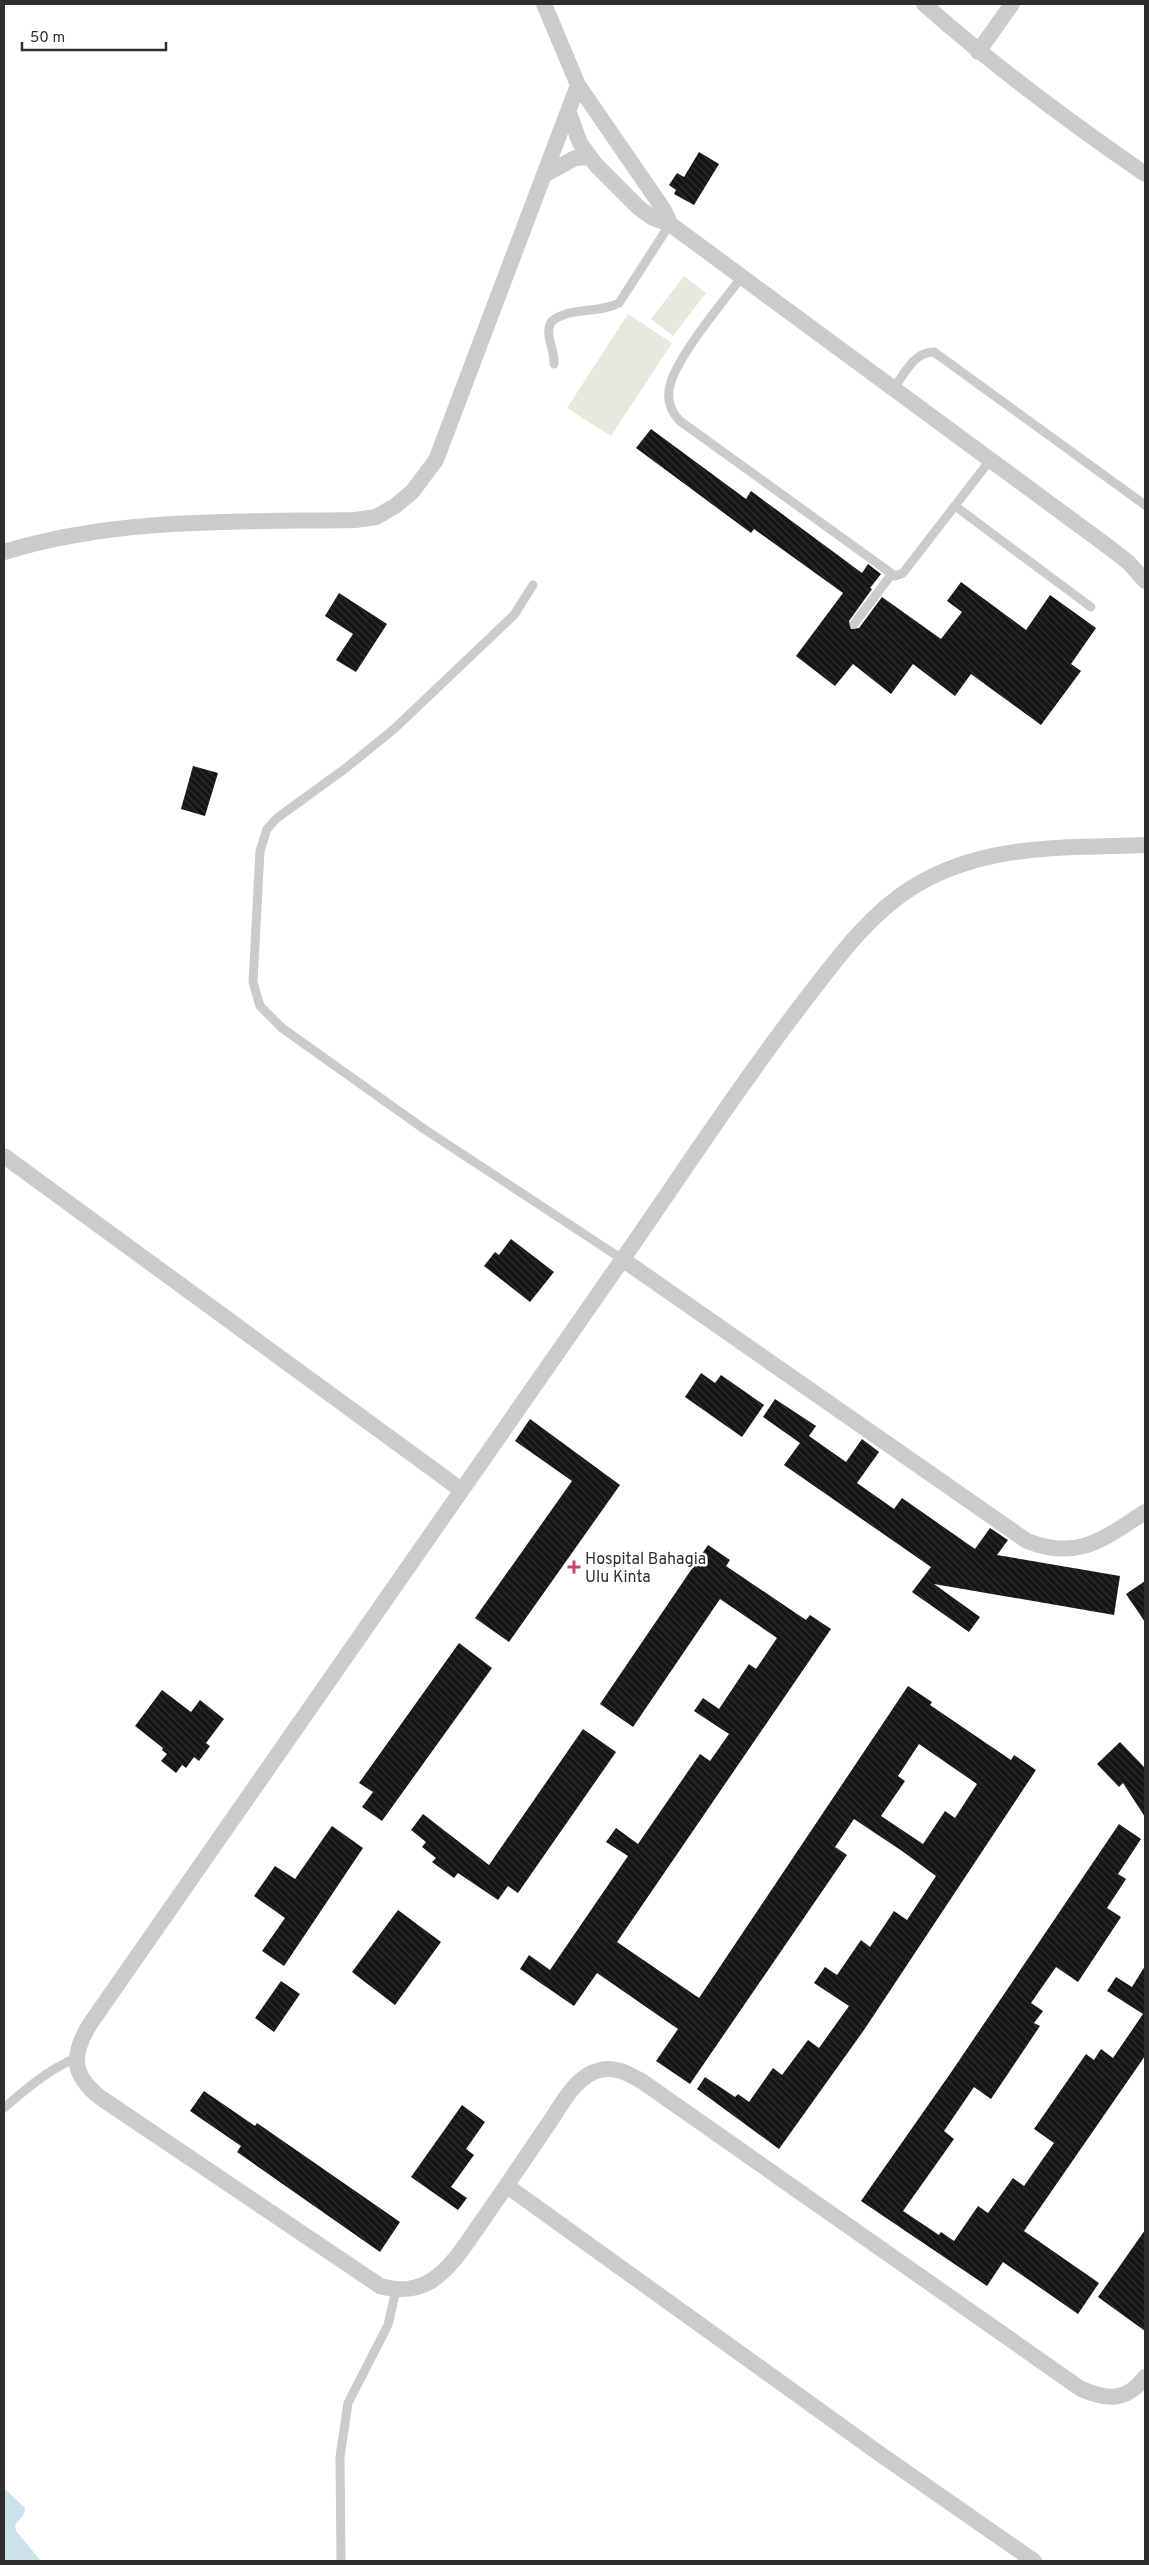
<svg xmlns="http://www.w3.org/2000/svg" width="1149" height="2565" viewBox="0 0 1149 2565" font-family="Overpass,sans-serif">
  <style>
    .green { fill: #e6eadd }
    .water { fill: #cae2e9 }
    .building { fill: url(#building-back-hatch); fill-rule: evenodd }
    .lines { fill: none; stroke-linecap: round; stroke-linejoin: round }
    .service { stroke: #cbcbcb; stroke-width: 9 }
    .minor { stroke: #cbcbcb; stroke-width: 16 }
    .poi-dot { fill: #d83d63; stroke: #fff; stroke-width: 2 }
    .labels { text-anchor: middle; stroke-width: 5; stroke-linejoin: round; paint-order: stroke }
    .poi-label { font-size: 16px; fill: #2e2e2e; stroke: #fff; text-anchor: start }
  </style>
  <defs>
    <pattern id="building-back-hatch" width="6" height="6" patternUnits="userSpaceOnUse" patternTransform="scale(1.25)"><rect width="6" height="6" fill="#151515"/><path d="M-1 5l2 2M0 0l6 6M5-1l2 2" fill="none" stroke="#2f2f2f"/></pattern>
  </defs>
  <rect width="100%" height="100%" fill="#fff"/>
  <path class="green" d="M 684,276 L 706,293 L 673,336 L 651,319 Z
    M 628,314 L 672,343 L 611,436 L 567,408 Z"/>
  <path class="water" d="M 4,2488 L 25,2508 L 24,2514 L 15,2525 L 16,2531 L 41,2561 L 4,2561 Z"/>
  <path class="building" d="M 699,152 L 719,164 L 694,205 L 674,194 L 676,190 L 669,185 L 677,173 L 684,177 Z
    M 651,429 L 746,499 L 751,491 L 862,573 L 868,564 L 881,574 L 870,588 L 872,589 L 849,621 L 851,629 L 859,628 L 882,597 L 941,639 L 962,612 L 947,601 L 961,582 L 1026,630 L 1050,595 L 1096,628 L 1071,664 L 1081,671 L 1041,725 L 971,674 L 955,696 L 913,664 L 891,694 L 853,664 L 835,686 L 796,656 L 843,593 L 754,529 L 751,533 L 636,448 Z
    M 339,593 L 387,624 L 356,672 L 336,660 L 353,634 L 325,616 Z
    M 193,766 L 218,773 L 205,816 L 181,809 Z
    M 511,1239 L 554,1272 L 530,1302 L 484,1266 L 495,1252 L 499,1255 Z
    M 701,1373 L 715,1383 L 721,1375 L 764,1405 L 742,1437 L 685,1397 Z
    M 775,1399 L 816,1426 L 809,1436 L 846,1462 L 862,1439 L 879,1452 L 857,1483 L 894,1509 L 902,1498 L 975,1549 L 990,1528 L 1008,1540 L 997,1555 L 1120,1576 L 1114,1615 L 934,1584 L 980,1617 L 969,1632 L 912,1592 L 931,1567 L 784,1465 L 800,1443 L 763,1417 Z
    M 530,1419 L 620,1485 L 509,1642 L 475,1618 L 572,1481 L 515,1441 Z
    M 708,1545 L 730,1560 L 726,1566 L 806,1620 L 810,1615 L 831,1629 L 617,1942 L 699,1998 L 908,1686 L 932,1702 L 930,1705 L 1011,1760 L 1014,1755 L 1036,1770 L 864,2030 L 779,2149 L 697,2089 L 705,2077 L 735,2097 L 738,2094 L 749,2102 L 773,2068 L 782,2075 L 808,2040 L 819,2048 L 849,2006 L 814,1983 L 825,1967 L 837,1975 L 861,1940 L 870,1947 L 894,1911 L 907,1920 L 936,1876 L 902,1851 L 854,1819 L 835,1847 L 847,1855 L 690,2084 L 656,2061 L 678,2029 L 597,1973 L 574,2006 L 520,1969 L 529,1955 L 550,1970 L 628,1856 L 606,1842 L 616,1828 L 638,1844 L 700,1754 L 710,1761 L 729,1734 L 694,1711 L 703,1698 L 719,1709 L 749,1664 L 756,1669 L 777,1638 L 720,1599 L 633,1727 L 600,1704 ZM 919,1744 L 977,1784 L 955,1818 L 945,1811 L 923,1844 L 881,1816 L 905,1781 L 898,1776 Z
    M 1145,1581 L 1145,1622 L 1126,1594 Z
    M 459,1643 L 492,1668 L 382,1821 L 362,1807 L 373,1792 L 359,1783 Z
    M 162,1690 L 191,1712 L 200,1700 L 224,1719 L 206,1743 L 210,1746 L 199,1761 L 194,1757 L 186,1768 L 182,1765 L 176,1773 L 161,1761 L 167,1754 L 162,1750 L 163,1748 L 135,1726 Z
    M 583,1729 L 616,1752 L 518,1893 L 508,1886 L 498,1900 L 458,1873 L 454,1878 L 432,1862 L 436,1858 L 422,1847 L 426,1842 L 411,1830 L 423,1814 L 489,1865 Z
    M 1120,1742 L 1145,1768 L 1145,1817 L 1123,1783 L 1119,1787 L 1097,1764 Z
    M 1119,1824 L 1141,1839 L 1118,1874 L 1126,1879 L 1107,1908 L 1121,1917 L 1078,1982 L 1056,1967 L 1031,2003 L 1043,2011 L 1034,2023 L 1040,2026 L 991,2099 L 974,2087 L 944,2131 L 954,2139 L 903,2211 L 939,2235 L 941,2232 L 954,2241 L 978,2206 L 988,2213 L 1013,2178 L 1024,2186 L 1054,2143 L 1034,2129 L 1086,2054 L 1094,2060 L 1101,2049 L 1113,2058 L 1143,2014 L 1107,1991 L 1116,1977 L 1132,1987 L 1145,1966 L 1145,2056 L 1024,2231 L 1099,2283 L 1078,2314 L 1003,2262 L 987,2286 L 861,2201 L 952,2071 Z
    M 332,1826 L 363,1848 L 284,1966 L 262,1951 L 285,1918 L 254,1896 L 275,1866 L 295,1879 Z
    M 398,1910 L 441,1942 L 395,2005 L 352,1972 Z
    M 281,1981 L 300,1994 L 274,2032 L 255,2018 Z
    M 204,2091 L 255,2126 L 257,2123 L 400,2222 L 380,2252 L 237,2152 L 241,2146 L 190,2111 Z
    M 462,2105 L 485,2122 L 466,2149 L 474,2155 L 451,2187 L 467,2198 L 458,2210 L 411,2177 Z
    M 1145,2230 L 1145,2331 L 1098,2297 Z"/>
  <g class="lines">
    <path class="service" d="M 742,277 C 723,301 679,355 671,382 C 666,397 669,410 680,421 L 895,576 L 903,573 L 991,459
      M 554,364 C 555,349 544,335 551,322 C 568,306 599,314 619,303 L 670,224
      M 894,388 C 904,374 915,351 934,352 L 1145,505
      M 955,506 L 1091,607
      M 533,585 L 514,615 L 394,729 L 346,768 L 277,818 L 267,829 L 260,851 L 253,982 L 260,1006 L 282,1028 L 424,1129 L 622,1259
      M 854,624 L 891,575
      M 4,2108 C 27,2088 48,2070 76,2058
      M 341,2561 L 340,2457 L 348,2403 L 388,2325 L 396,2290"/>
    <path class="minor" d="M 924,4 C 994,66 1068,121 1145,174
      M 978,52 L 1012,4
      M 578,85 L 664,210 L 670,224
      M 569,113 L 580,143 L 596,165 L 639,208 L 653,218 L 670,224 L 1110,548 L 1129,563 L 1145,581
      M 546,174 L 575,158 L 589,157
      M 4,552 C 117,517 237,522 355,520 L 376,517 L 395,506 L 412,492 L 436,460 L 578,85 L 544,4
      M 1145,845 C 1065,848 984,843 913,887 C 869,914 836,960 805,1000 C 743,1081 687,1166 629,1250 C 450,1508 269,1765 90,2024 C 71,2055 71,2075 101,2098 L 380,2286 C 398,2291 414,2291 431,2281 C 453,2267 467,2242 482,2221 C 505,2188 528,2154 551,2120 C 563,2102 577,2075 600,2070 C 616,2066 629,2074 643,2082 L 1081,2389 C 1108,2400 1126,2402 1145,2377
      M 4,1156 L 460,1489
      M 622,1259 L 1027,1541 C 1079,1561 1103,1539 1145,1512
      M 507,2186 L 880,2454 L 1034,2561"/>
  </g>
  <path class="poi-dot" d="M571.5 1559.5h5v5h5v5h-5v5h-5v-5h-5v-5h5z"/>
  <g class="labels">
    <g class="poi-label">
      <text x="585" y="1564">Hospital Bahagia<tspan x="585" dy="18">Ulu Kinta</tspan></text>
    </g>
  </g>
  <rect width="1149" height="2565" fill="none" stroke="#2e2e2e" stroke-width="10"/>
  <path d="M22 42v8h144v-8" fill="none" stroke="#2e2e2e" stroke-width="2.5"/>
  <text x="30" y="42" font-size="15" fill="#2e2e2e" stroke="#ffffff" stroke-width="4" paint-order="stroke">50 m</text>
</svg>
